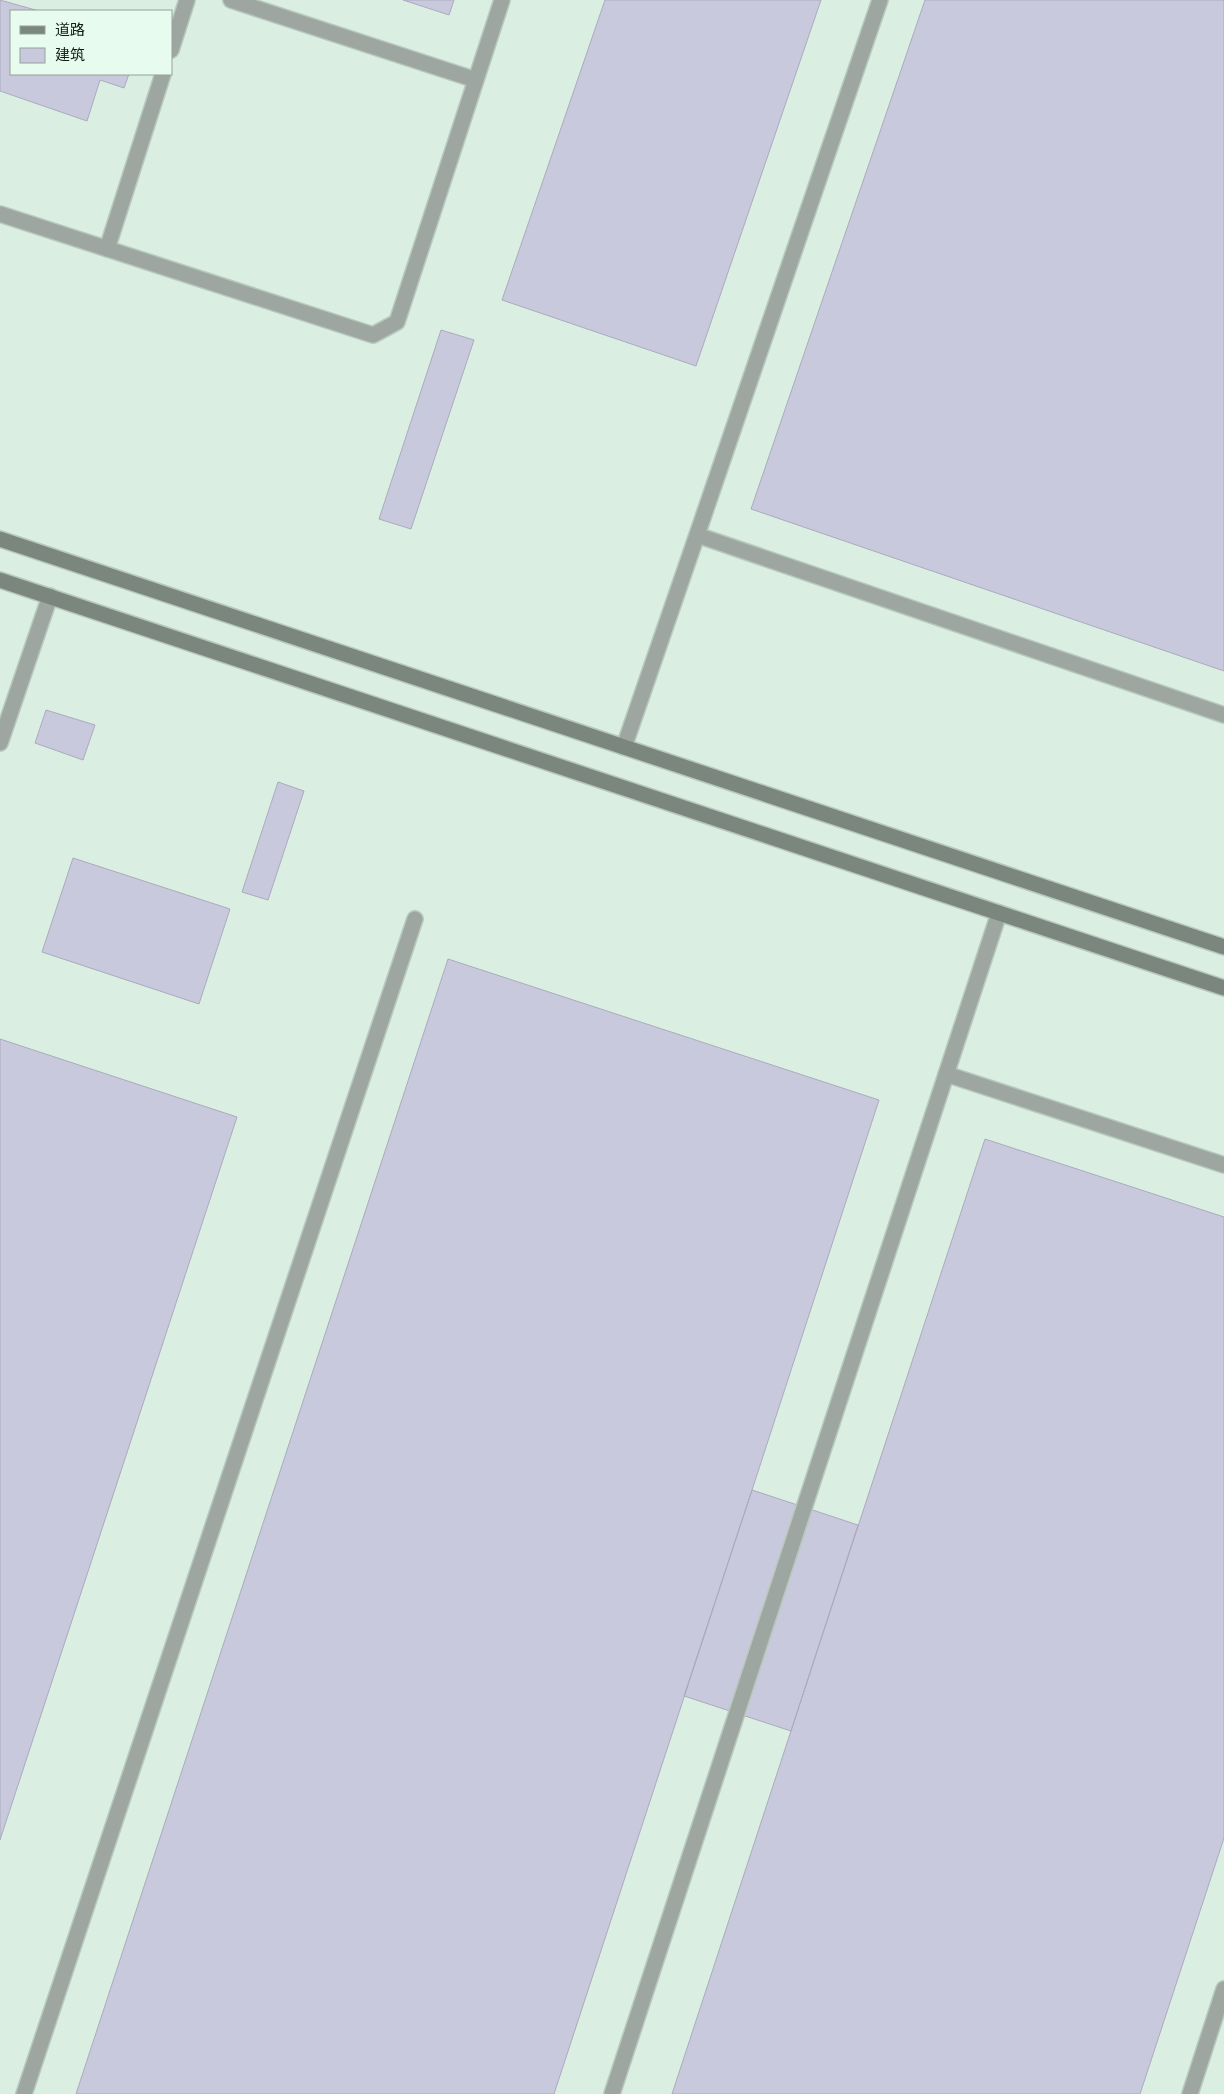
<svg xmlns="http://www.w3.org/2000/svg" width="1224" height="2094" viewBox="0 0 1224 2094" font-family="Literata,'Noto Sans SC',serif">
  <style>
    .building { fill: #c9c9dd; stroke: #aaabbe }
    .lines { fill: none; stroke-linecap: round; stroke-linejoin: round }
    .lane-casing { stroke: #b7c8bd; stroke-width: 18 }
    .secondary-casing { stroke: #b7c8bd; stroke-width: 18 }
    .lane { stroke: #9ea6a1; stroke-width: 15 }
    .secondary { stroke: #7a867e; stroke-width: 15 }
  </style>
  <rect width="100%" height="100%" fill="#daeee1"/>
  <path class="building" d="M 0,0 L 39,11 L 11,11 L 11,74 L 129,74 L 124,88 L 100,80 L 87,121 L 0,91 Z
    M 403,0 L 454,0 L 449,15 Z
    M 605,0 L 821,0 L 696,366 L 502,300 Z
    M 925,0 L 1224,0 L 1224,671 L 751,509 Z
    M 441,330 L 474,340 L 411,529 L 379,519 Z
    M 46,710 L 95,725 L 83,760 L 35,743 Z
    M 278,782 L 304,791 L 268,900 L 242,892 Z
    M 73,858 L 230,909 L 199,1004 L 42,952 Z
    M 448,959 L 879,1100 L 752,1490 L 554,2094 L 76,2094 Z
    M 0,1039 L 237,1117 L 0,1840 Z
    M 985,1139 L 1224,1217 L 1224,1838 L 1140,2094 L 672,2094 Z
    M 752,1490 L 858,1525 L 791,1731 L 684,1696 Z"/>
  <g class="lines">
    <g class="lane-casing">
      <path id="lane" d="M 231,0 L 476,80
        M 880,0 L 697,535 L 1224,715
        M 171,50 L 187,0
        M 0,214 L 373,335 L 397,322 L 502,0
        M 107,249 L 163,74
        M 0,743 L 50,596
        M 624,747 L 697,535
        M 946,1074 L 1224,1165
        M 24,2094 L 415,919
        M 612,2094 L 999,913
        M 1190,2094 L 1224,1989"/>
    </g>
    <g class="secondary-casing">
      <path id="secondary" d="M 0,539 L 1224,947
        M 0,580 L 1224,988"/>
    </g>
    <use href="#lane" class="lane"/>
    <use href="#secondary" class="secondary"/>
  </g>
  <rect x="10" y="10" width="162" height="65" fill="#e7fbee" stroke="#93a299"/>
  <rect x="20" y="26" width="25" height="8" fill="#7a867e" stroke="#93a299"/>
  <text x="55" y="35" font-size="15" fill="#161d19">道路</text>
  <rect x="20" y="48" width="25" height="15" fill="#c9c9dd" stroke="#93a299"/>
  <text x="55" y="60" font-size="15" fill="#161d19">建筑</text>
</svg>
